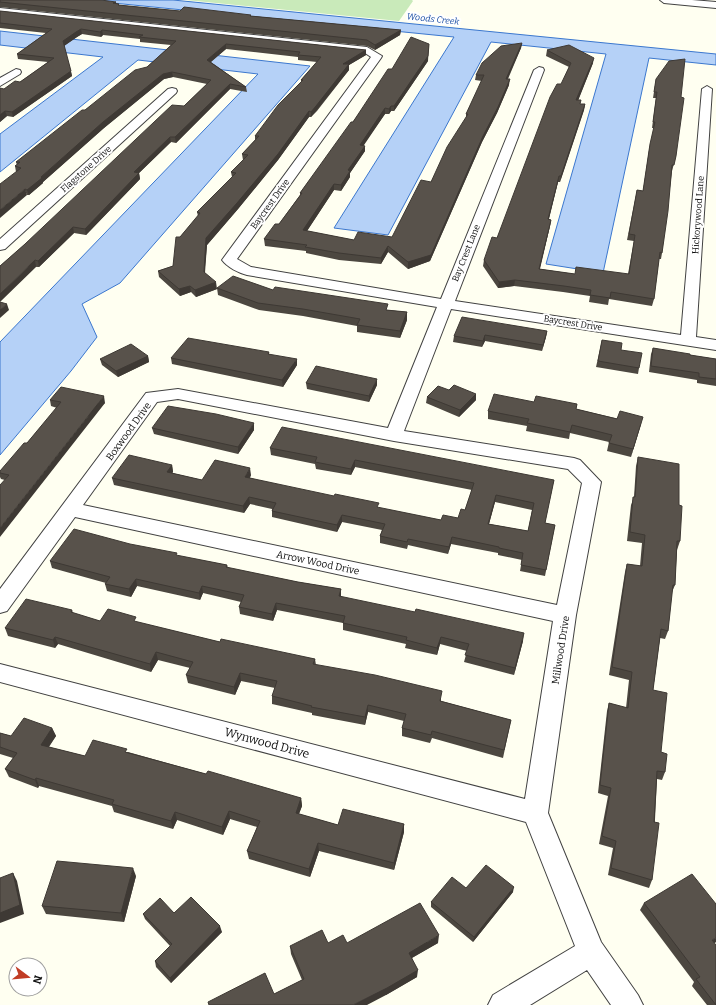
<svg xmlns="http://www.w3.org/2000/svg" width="716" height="1005" viewBox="0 0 716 1005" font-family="Bitter,serif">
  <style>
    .green { fill: #c9eaba }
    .water { fill: #b5d1f7; stroke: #3b77ce }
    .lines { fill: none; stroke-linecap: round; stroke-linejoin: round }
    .minor-casing { stroke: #424242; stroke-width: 2 }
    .minor { fill: #fff; fill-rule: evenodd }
    .wall { fill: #4c4740; fill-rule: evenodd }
    .shaded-wall { fill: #3e3934 }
    .building { fill: #58524b; stroke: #3e3934; fill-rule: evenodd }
    .labels { text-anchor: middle; stroke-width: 4; stroke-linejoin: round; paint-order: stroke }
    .far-water-label { font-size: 9px; font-style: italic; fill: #164aa2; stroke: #fff }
    .far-street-label { font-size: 9px; fill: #0f0f0f; stroke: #fff }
    .street-label { font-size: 10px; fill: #0f0f0f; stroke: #fff }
    .near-street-label { font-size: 12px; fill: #0f0f0f; stroke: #fff }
  </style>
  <rect width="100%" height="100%" fill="#fffff1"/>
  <path class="green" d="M 186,0 L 412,0 L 413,1 L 399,21 Z"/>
  <path class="water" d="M 83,0 L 173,0 L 716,54 L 716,65 L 649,58 L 603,273 L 546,264 L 606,54 L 491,42 L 388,235 L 334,228 L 454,37 Z
    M 0,31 L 310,66 L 120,283 L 82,304 L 97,337 L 71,371 L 0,455 L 0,342 L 258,74 L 138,60 L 0,172 L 0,134 L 103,57 L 0,45 Z"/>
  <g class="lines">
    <g class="minor-casing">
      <path id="minor" d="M 660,0 L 692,0 L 716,2 L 716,8 L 664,3 Z
        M 0,8 L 367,47 L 382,56 L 381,58 L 237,259 L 251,267 L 441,299 L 534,70 L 539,67 L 543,68 L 544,70 L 455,301 L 681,335 L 702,89 L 707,86 L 712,89 L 696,337 L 716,340 L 716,350 L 451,309 L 404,431 L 574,458 L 580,460 L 601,482 L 576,615 L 548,813 L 601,942 L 638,995 L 643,1005 L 611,1005 L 587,970 L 530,1005 L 488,1005 L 493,995 L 575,946 L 526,822 L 0,682 L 0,664 L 525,799 L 553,621 L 75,517 L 7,611 L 0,613 L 0,589 L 146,393 L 178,389 L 388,428 L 437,307 L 247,275 C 239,273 227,267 222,260 L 371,57 L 365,53 L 0,14 ZM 178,399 L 394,441 L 568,469 L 582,483 L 557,605 L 83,505 L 157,402 Z
        M 16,69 L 20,70 L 21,72 L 20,74 L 0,86 L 0,78 Z
        M 172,88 L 176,89 L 177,91 L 176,93 L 5,249 L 0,250 L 0,239 L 168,89 Z"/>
    </g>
    <use href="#minor" class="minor"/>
  </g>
  <path class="wall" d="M 0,0 L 116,2 L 116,3 L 119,5 L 180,11 L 252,16 L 401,30 L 400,35 L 375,50 L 367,46 L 0,7 Z
    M 0,11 L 366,50 L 366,55 L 349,65 L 349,70 L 317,111 L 311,117 L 309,117 L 278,160 L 238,209 L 207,245 L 205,273 L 217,289 L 196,297 L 191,292 L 180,296 L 159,277 L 158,271 L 173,266 L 180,237 L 198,216 L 197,212 L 232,177 L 231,172 L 243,160 L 242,154 L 255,140 L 255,136 L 301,82 L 301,80 L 317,62 L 298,60 L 298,57 L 226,49 L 211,62 L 246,87 L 247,92 L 230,89 L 176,143 L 171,142 L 139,173 L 140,179 L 86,235 L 74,233 L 39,267 L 0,266 L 184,106 L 207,84 L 173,77 L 164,79 L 104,128 L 43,182 L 43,183 L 29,195 L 27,195 L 16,172 L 15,166 L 17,165 L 16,162 L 85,110 L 147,67 L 171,45 L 140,42 L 140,39 L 103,35 L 101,37 L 82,34 L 77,37 L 64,46 L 72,76 L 13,117 L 7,116 L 0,122 L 4,89 L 20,82 L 48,62 L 18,59 L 17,54 L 46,33 L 0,28 Z
    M 522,43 L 521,48 L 508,79 L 509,85 L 497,113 L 482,142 L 430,261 L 408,269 L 388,252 L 381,264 L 339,260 L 306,253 L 306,251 L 265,246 L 264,239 L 279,224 L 300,195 L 300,193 L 392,69 L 428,61 L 394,111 L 391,111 L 389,114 L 385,114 L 363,145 L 365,151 L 350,173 L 350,177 L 341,191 L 334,190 L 307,231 L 354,240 L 392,237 L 431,182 L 466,118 L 466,114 L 482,81 L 475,80 L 476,75 Z
    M 547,50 L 593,63 L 578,100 L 580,104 L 585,104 L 584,110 L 560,182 L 558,182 L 549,219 L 551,220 L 550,226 L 540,269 L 575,274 L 628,274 L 634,241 L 627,240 L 637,190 L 643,191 L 649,150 L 654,128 L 652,128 L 656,98 L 653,98 L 656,79 L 681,97 L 676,156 L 672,171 L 662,253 L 661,259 L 659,259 L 654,299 L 652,306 L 609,299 L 608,305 L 589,302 L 590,296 L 563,292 L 514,286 L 498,288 L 483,266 L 484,260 L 497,238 L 569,67 L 546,56 Z
    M 217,288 L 273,290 L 388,310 L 407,312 L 407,320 L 400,338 L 357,332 L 357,326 L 303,316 L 259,310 L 218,295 Z
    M 547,331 L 546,337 L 542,351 L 485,341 L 482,347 L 453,342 L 454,336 Z
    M 602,340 L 621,350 L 639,368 L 638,374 L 596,367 Z
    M 653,348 L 690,355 L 716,359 L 716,386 L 697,383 L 697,380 L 649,372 L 651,354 Z
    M 269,352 L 269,354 L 297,365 L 283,387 L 172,364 L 171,358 Z
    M 148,356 L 149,362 L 118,377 L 102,365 L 100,359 Z
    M 306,383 L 377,385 L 369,402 L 307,389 Z
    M 449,390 L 476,400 L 459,417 L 426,403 L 427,397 Z
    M 50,400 L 105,403 L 5,480 L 1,479 L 0,477 L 0,471 L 27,443 L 57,408 L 51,406 Z
    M 534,402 L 577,404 L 576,409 L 641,424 L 631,457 L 607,451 L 609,442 L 570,433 L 569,439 L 526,431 L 527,426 L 488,419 L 488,411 Z
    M 152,428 L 254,430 L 238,454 L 154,434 Z
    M 270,448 L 554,480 L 545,523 L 555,525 L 545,576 L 520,571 L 522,560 L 498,555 L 498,553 L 451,544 L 448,554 L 408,545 L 407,549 L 380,543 L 380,536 L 382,530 L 342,522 L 337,532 L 272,517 L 272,509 L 250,504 L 244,513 L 114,485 L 112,478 L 172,465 L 173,472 L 172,473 L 202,480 L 251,475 L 250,478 L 379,508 L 441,520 L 458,518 L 465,510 L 472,490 L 355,467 L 351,475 L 316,469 L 315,464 L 271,455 ZM 495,502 L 532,510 L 528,531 L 489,524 Z
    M 638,457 L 679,505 L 680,541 L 677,550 L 675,585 L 672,592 L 668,631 L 665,639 L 660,638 L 653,690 L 661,752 L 665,772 L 662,780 L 657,779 L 652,880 L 649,888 L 608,875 L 613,848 L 599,844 L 608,796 L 598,793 L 607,711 L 609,703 L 626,708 L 629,680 L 609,675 L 625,572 L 627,564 L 640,566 L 642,543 L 627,541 L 631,505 L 634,497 L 636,466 Z
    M 178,556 L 227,565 L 228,568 L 298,582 L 341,589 L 341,597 L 523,641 L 514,675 L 464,662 L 467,651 L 440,644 L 437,655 L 405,648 L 406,644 L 343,630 L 343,623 L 277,610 L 273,621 L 240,614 L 239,607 L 241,602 L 203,593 L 200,600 L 137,586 L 131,597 L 107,591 L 105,584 L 106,583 L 52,568 L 50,561 Z
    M 72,610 L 73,613 L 100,621 L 137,622 L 220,642 L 315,659 L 316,665 L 441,698 L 441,701 L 511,720 L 503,758 L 432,738 L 430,743 L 402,736 L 402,728 L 404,721 L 368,712 L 365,725 L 312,715 L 312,713 L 272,704 L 272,696 L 275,688 L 241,681 L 235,695 L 188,683 L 186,675 L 190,668 L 158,660 L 151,672 L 58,644 L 55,648 L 8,636 L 5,628 Z
    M 52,728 L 56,736 L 49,747 L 85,756 L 128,752 L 206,774 L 301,798 L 302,806 L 299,814 L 338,825 L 404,824 L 404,832 L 394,870 L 319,851 L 310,877 L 249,859 L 247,851 L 257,827 L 230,819 L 223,835 L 177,820 L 173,829 L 114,812 L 112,806 L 39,786 L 38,788 L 9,777 L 5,769 L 13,758 L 0,754 L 0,733 L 11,736 Z
    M 136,876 L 124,922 L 46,914 L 42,906 Z
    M 466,888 L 513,892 L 473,942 L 431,907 L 431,902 Z
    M 644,903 L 716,942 L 714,943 L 716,1005 L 707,1005 L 692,986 L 694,982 L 640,910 Z
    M 174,913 L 222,932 L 171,983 L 156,967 L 155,961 L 170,946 L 145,919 L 143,914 Z
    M 328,943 L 438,943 L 412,958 L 417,977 L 386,995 L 274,994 L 302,980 L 291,954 L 290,946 Z"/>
  <path class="shaded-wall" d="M 81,29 L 82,34 L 77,37 L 64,46 L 63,41 L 76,32 Z
    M 102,30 L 103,35 L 101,37 L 100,32 Z
    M 401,30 L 400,35 L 375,50 L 375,45 Z
    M 522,43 L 521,48 L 505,84 L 506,79 Z
    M 226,44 L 226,49 L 207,65 L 207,60 Z
    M 429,44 L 428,61 L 394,111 L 394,106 Z
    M 366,50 L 366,55 L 349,65 L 349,70 L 311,117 L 311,112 L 343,64 Z
    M 594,58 L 593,63 L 576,106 L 576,100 Z
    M 71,71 L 72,76 L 13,117 L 12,112 Z
    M 172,72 L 173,77 L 164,79 L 104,128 L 43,182 L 43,183 L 29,195 L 27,190 L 103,122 L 163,74 Z
    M 510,79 L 509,85 L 497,113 L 482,142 L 430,261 L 408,269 L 408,262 L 483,136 Z
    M 230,84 L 230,89 L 176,143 L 175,137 Z
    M 585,104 L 584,110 L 560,182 L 561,176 Z
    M 391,106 L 391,111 L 389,114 L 389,109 Z
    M 385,108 L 385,114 L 360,151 L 360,145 Z
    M 5,111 L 7,116 L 0,122 L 0,115 Z
    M 309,111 L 309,117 L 278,160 L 238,209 L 207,245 L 204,278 L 204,272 L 206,238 Z
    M 170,137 L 171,142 L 139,173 L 140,179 L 86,235 L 85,229 L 134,172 Z
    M 365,146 L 365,151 L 350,173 L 350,177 L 341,191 L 341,185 L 348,170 Z
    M 559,176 L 558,182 L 547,226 L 548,219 Z
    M 334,184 L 334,190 L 303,237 L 303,230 Z
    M 25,189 L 27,195 L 0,218 L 0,210 Z
    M 551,220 L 550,226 L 538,275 L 539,269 Z
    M 73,227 L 74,233 L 39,267 L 38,261 Z
    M 388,246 L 388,252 L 381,264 L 381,258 Z
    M 35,260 L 36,267 L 0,302 L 0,294 Z
    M 515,280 L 514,286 L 498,288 L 499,282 Z
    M 216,282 L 217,289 L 196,297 L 195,290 Z
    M 190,286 L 191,292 L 180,296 L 179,289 Z
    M 7,304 L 9,310 L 0,318 L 0,310 Z
    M 407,312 L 407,320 L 400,338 L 400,331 Z
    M 547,331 L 546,337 L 542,351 L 543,345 Z
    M 485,335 L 485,341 L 482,347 L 483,341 Z
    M 148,356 L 149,362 L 118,377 L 116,371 Z
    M 297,359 L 297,365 L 283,387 L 282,380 Z
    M 377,379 L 377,385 L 369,402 L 369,396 Z
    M 476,394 L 476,400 L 459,417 L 460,410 Z
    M 104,396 L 105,403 L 0,537 L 0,528 Z
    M 643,417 L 641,424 L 631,457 L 633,449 Z
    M 254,423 L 254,430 L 238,454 L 238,447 Z
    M 355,460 L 355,467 L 351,475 L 351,469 Z
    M 172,465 L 173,472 L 168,478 L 167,472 Z
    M 250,468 L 251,475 L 246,483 L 245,477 Z
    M 496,495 L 495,502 L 487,531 L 488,524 Z
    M 249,497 L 250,504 L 244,513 L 243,506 Z
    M 342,515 L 342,522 L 337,532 L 337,525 Z
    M 452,537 L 451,544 L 448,554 L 449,547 Z
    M 136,579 L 137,586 L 131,597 L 129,589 Z
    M 202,586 L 203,593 L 200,600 L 199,593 Z
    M 341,589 L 341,597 L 339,596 Z
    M 276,603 L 277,610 L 273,621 L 272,614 Z
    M 524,633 L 523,641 L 514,675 L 515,668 Z
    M 55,637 L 58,644 L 55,648 L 53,640 Z
    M 441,637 L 440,644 L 437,655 L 437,648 Z
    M 156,652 L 158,660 L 151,672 L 150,664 Z
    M 240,673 L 241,681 L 235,695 L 234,687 Z
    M 368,705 L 368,712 L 365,725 L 365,717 Z
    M 52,728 L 56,736 L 44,753 L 41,745 Z
    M 36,778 L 39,786 L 38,788 L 35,780 Z
    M 301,798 L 302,806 L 296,821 L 296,813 Z
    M 229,811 L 230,819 L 223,835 L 222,827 Z
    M 175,812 L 177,820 L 173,829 L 171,821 Z
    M 404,824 L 404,832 L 394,870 L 394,863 Z
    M 318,843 L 319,851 L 310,877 L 309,869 Z
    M 133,868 L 136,876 L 124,922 L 121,913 Z
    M 13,873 L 17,881 L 24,914 L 0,923 L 0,913 Z
    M 514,887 L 513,892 L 473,942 L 474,937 Z
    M 220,926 L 222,932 L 171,983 L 170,978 Z
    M 439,935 L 438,943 L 408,960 L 409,953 Z
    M 716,938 L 716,942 L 708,947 L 712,940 Z
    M 418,970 L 417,977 L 386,995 L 367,1005 L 353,1005 Z"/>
  <path class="building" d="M 0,0 L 101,0 L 116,2 L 113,3 L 119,4 L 118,5 L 180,11 L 184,7 L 251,15 L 250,16 L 401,30 L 375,45 L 367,40 L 0,2 Z
    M 0,11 L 366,50 L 343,64 L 349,64 L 316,106 L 311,112 L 309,111 L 278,154 L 237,203 L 206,238 L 204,272 L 216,282 L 195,290 L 190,286 L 179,289 L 158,271 L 173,266 L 176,237 L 180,237 L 200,213 L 197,212 L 236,173 L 231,172 L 248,155 L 242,154 L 259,136 L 255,136 L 278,105 L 303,80 L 301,80 L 321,57 L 298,55 L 300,52 L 226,44 L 207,60 L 246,87 L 230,84 L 175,137 L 170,137 L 134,172 L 139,173 L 85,229 L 73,227 L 38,261 L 35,260 L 0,294 L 0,266 L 25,244 L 172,105 L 184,106 L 211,80 L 172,72 L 163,74 L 103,122 L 41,177 L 42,178 L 27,190 L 25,189 L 0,210 L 0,184 L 21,168 L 15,166 L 20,162 L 16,162 L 82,110 L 85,110 L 135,70 L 147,67 L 176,41 L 139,37 L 143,35 L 102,30 L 100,32 L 81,29 L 76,32 L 63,41 L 71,71 L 12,112 L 5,111 L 0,115 L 0,88 L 4,89 L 15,81 L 20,82 L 54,58 L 17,54 L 52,29 L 0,23 Z
    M 411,37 L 429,44 L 428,56 L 394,106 L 391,106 L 389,109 L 385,108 L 360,145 L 365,146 L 348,170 L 350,171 L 341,185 L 334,184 L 303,230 L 354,240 L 358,232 L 392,237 L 421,180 L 431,182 L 447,147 L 468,114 L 466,114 L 484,75 L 476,75 L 482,63 L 501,46 L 522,43 L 506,79 L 510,79 L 498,107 L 483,136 L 431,255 L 408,262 L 388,246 L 381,258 L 339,253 L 305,247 L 307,245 L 264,239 L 275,224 L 279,224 L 302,193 L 300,193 L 351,122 L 353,122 L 388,69 L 392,69 Z
    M 569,45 L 594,58 L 576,100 L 581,100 L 580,104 L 585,104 L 561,176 L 559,176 L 548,219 L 551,220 L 539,269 L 575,274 L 576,267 L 629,274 L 635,235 L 629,234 L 637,190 L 643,191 L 650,144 L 655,122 L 653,122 L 657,92 L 654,92 L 656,79 L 669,61 L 685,59 L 681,97 L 684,98 L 676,156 L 674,165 L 672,165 L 668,211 L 662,253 L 660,252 L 654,299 L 611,292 L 610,298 L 590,295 L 591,290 L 564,286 L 515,280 L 499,282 L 484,260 L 492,237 L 497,238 L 550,97 L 557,84 L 561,84 L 571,63 L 547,50 Z
    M 233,276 L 273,290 L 275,287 L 388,304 L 386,310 L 407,312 L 400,331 L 357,325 L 360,319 L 303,309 L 258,303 L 217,288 Z
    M 0,302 L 7,304 L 0,310 Z
    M 462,317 L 547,331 L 543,345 L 485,335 L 483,341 L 454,336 Z
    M 188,338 L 269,352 L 268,354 L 297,359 L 282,380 L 171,358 Z
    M 602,340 L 622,343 L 621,350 L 642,353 L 639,368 L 598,361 Z
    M 131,344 L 148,356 L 116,371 L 100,359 Z
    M 653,348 L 690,354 L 690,355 L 716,359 L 716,379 L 699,377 L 699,373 L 651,366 Z
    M 316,366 L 377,379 L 369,396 L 306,383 Z
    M 454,385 L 476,394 L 460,410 L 427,397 L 438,386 L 449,390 Z
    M 61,387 L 104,396 L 0,528 L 0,485 L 9,475 L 0,473 L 0,471 L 24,443 L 27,443 L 61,402 L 50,400 Z
    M 494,394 L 534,402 L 536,396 L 577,404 L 576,409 L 617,419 L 620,411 L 643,417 L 633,449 L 609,443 L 612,435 L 572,425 L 570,432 L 527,423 L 529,419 L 488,411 Z
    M 168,406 L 216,414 L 254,423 L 238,447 L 152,428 Z
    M 282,427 L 554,480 L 545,523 L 555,525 L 546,570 L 521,565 L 523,553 L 499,548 L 499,547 L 452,537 L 449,547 L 408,539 L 407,542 L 380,536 L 385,524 L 342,515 L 337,525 L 272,511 L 276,503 L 249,497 L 243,506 L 112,478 L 129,455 L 172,465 L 167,472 L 202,480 L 215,460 L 250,468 L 245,477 L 334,496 L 335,494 L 379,503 L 377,507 L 441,520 L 443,515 L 458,518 L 461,509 L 465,510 L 474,483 L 355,460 L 351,469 L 315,462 L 317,457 L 270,448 ZM 496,495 L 534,503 L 528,531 L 488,524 Z
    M 638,457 L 679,464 L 679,505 L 682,506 L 680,541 L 677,541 L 675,585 L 673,585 L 668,631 L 661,629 L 653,690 L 667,693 L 661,752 L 667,754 L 665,772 L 657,771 L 654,822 L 659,823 L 652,880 L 611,868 L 616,841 L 602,836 L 611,788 L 600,785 L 609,703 L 628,708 L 632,672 L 612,667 L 627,564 L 642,566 L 645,535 L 630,532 L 633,497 L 635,497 Z
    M 74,529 L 130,544 L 177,553 L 176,555 L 227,565 L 226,567 L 298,582 L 341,589 L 339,596 L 415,612 L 416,609 L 524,633 L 515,668 L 465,655 L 469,644 L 441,637 L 437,648 L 406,640 L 407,637 L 343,623 L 345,616 L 276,603 L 272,614 L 239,607 L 244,595 L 202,586 L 199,593 L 136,579 L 129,589 L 105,584 L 110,577 L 50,561 Z
    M 26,599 L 72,610 L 71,612 L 100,621 L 108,609 L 136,617 L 134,621 L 220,642 L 221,639 L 315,659 L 313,664 L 375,675 L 442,691 L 440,701 L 511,720 L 504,750 L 432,731 L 431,735 L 402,728 L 406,714 L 368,705 L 365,717 L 311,707 L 312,706 L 272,696 L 277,681 L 240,673 L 234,687 L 186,675 L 193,662 L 156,652 L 150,664 L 55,637 L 53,640 L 5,628 Z
    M 24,718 L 52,728 L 41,745 L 85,756 L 93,740 L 127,749 L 125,752 L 206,774 L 208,771 L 301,798 L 296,813 L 338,825 L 343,809 L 404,824 L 394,863 L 318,843 L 309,869 L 247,851 L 260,821 L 229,811 L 222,827 L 175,812 L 171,821 L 112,804 L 114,800 L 36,778 L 35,780 L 5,769 L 17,753 L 0,747 L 0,733 L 11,736 Z
    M 57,861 L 133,868 L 121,913 L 42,906 Z
    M 486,865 L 514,887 L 474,937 L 431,902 L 452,877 L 466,888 Z
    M 13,873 L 20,905 L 0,913 L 0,878 Z
    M 692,874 L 716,904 L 716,938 L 712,940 L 716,945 L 716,1005 L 696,979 L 700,977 L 644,903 Z
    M 191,897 L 220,926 L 170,978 L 155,961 L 172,944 L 143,914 L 160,898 L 174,913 Z
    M 420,903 L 439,935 L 409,953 L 418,970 L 387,988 L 353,1005 L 209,1005 L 208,1002 L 265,973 L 274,994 L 304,979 L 290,946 L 322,930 L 328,943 L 343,935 L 347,943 Z"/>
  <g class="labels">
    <g class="far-water-label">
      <text transform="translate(433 19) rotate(6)" y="3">Woods Creek</text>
    </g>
    <g class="far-street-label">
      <text transform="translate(86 169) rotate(-42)" y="3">Flagstone Drive</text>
      <text transform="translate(270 204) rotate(-54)" y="3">Baycrest Drive</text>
      <text transform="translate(698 215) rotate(-86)" y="3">Hickorywood Lane</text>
      <text transform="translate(466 253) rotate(-68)" y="3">Bay Crest Lane</text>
      <text transform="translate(573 323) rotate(9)" y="3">Baycrest Drive</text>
    </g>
    <g class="street-label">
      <text transform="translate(128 431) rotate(-54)" y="4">Boxwood Drive</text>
      <text transform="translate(318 562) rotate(12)" y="4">Arrow Wood Drive</text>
      <text transform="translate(560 650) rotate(-81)" y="4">Millwood Drive</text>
    </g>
    <g class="near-street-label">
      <text transform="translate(267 743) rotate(15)" y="4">Wynwood Drive</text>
    </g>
  </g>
  <g transform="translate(28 977) rotate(106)"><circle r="19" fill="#ffffff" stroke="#9f9f9f"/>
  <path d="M0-3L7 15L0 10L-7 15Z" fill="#c13c25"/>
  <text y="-6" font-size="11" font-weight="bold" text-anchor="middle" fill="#0f0f0f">N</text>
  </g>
</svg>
